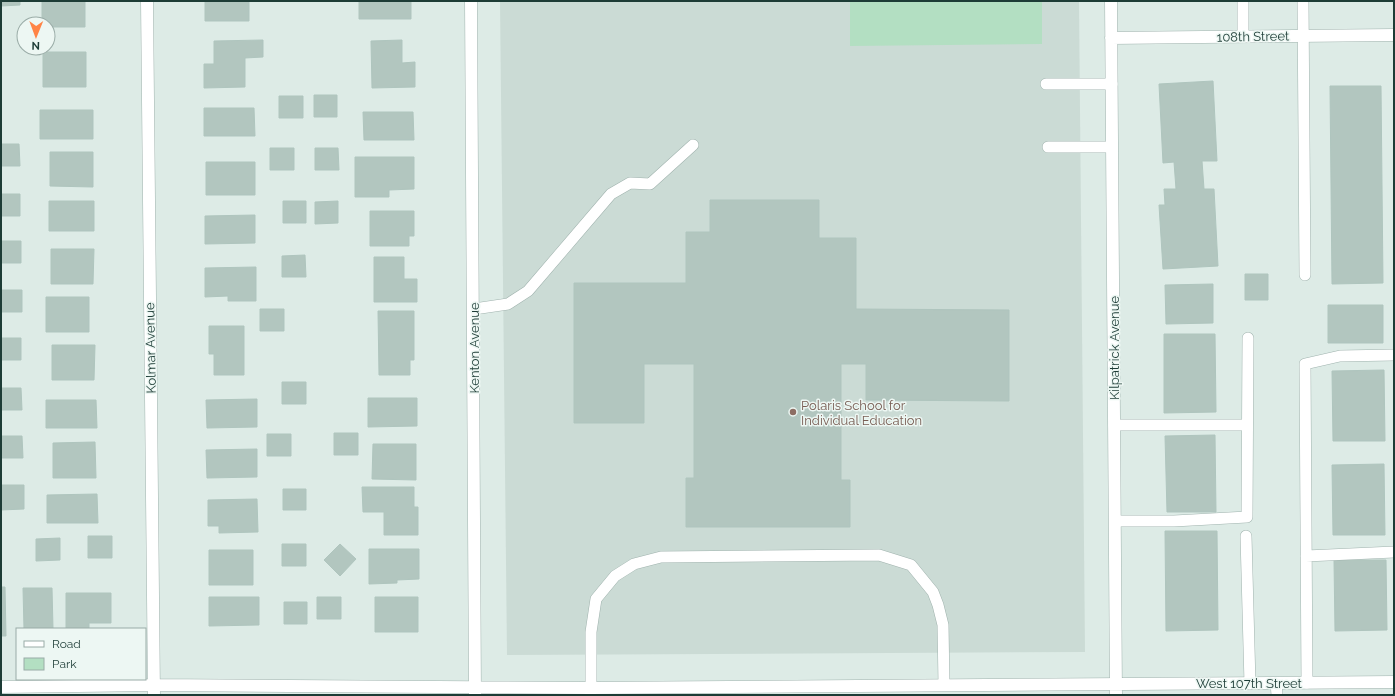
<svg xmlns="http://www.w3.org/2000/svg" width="1395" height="696" viewBox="0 0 1395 696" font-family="Raleway,sans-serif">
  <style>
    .built { fill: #cbdbd5 }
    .green { fill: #b3dfc2 }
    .building { fill: #b2c6bf; stroke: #afc5be }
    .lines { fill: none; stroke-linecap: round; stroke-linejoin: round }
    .lane-casing { stroke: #a0b3ae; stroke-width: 12 }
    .street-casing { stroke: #a0b3ae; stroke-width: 13 }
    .lane { stroke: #fff; stroke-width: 11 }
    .street { stroke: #fff; stroke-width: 12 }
    .education-dot { fill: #8d6e63; stroke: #edf7f3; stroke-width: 1.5 }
    .labels { text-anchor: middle; stroke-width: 3; stroke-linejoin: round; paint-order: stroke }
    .street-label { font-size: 13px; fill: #1d3c36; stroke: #edf7f3 }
    .education-label { font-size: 13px; fill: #785e54; stroke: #edf7f3; text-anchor: start }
  </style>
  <rect width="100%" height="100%" fill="#ddebe6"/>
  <path class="built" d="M 500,1 L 1079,1 L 1085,652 L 507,655 Z"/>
  <path class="green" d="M 850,1 L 1042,1 L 1042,44 L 850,46 Z"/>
  <path class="building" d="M 1,1 L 20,1 L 20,5 L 1,6 Z
    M 42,1 L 85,1 L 85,27 L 48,27 L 48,24 L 42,24 Z
    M 205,1 L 249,1 L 249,21 L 205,21 Z
    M 359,1 L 411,1 L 411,19 L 359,19 Z
    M 263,40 L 263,57 L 245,58 L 245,87 L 204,88 L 204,64 L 214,64 L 214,41 Z
    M 402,40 L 402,63 L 415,62 L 415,87 L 372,88 L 371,41 Z
    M 43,52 L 86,52 L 86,87 L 43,87 Z
    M 1213,81 L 1217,161 L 1202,161 L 1204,189 L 1214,189 L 1218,266 L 1163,269 L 1159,205 L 1165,205 L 1164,189 L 1176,189 L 1174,162 L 1163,163 L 1159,84 Z
    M 1330,86 L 1381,86 L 1383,283 L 1332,284 Z
    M 314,95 L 337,95 L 337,117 L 314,117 Z
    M 279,96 L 303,96 L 303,118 L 279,118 Z
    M 204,108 L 254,108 L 255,136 L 204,136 Z
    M 40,110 L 93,110 L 93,139 L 40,139 Z
    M 363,112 L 413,112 L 414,140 L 364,140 Z
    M 1,144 L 19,144 L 20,166 L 1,166 Z
    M 270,148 L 294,148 L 294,170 L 270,170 Z
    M 315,148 L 338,148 L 339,170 L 315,170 Z
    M 50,152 L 93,152 L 93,187 L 50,186 Z
    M 355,157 L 414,157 L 414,189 L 389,190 L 389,197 L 355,197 Z
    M 206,162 L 255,162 L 255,195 L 206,195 Z
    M 1,194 L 20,194 L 20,216 L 1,216 Z
    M 710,200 L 819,200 L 819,238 L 856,238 L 856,309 L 1009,310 L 1009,401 L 866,400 L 866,364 L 841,364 L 841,480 L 850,480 L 850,527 L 686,527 L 686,478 L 694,478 L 694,364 L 644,364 L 644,423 L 574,423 L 574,283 L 686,283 L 686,232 L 710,232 Z
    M 49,201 L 94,201 L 94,231 L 49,231 Z
    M 283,201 L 306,201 L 306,223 L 283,223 Z
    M 338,201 L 338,223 L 315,224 L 315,202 Z
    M 370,211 L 414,211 L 414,236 L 409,236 L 409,246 L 370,246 Z
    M 255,215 L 255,243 L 205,244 L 205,216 Z
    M 1,241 L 21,241 L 21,263 L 1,263 Z
    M 51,249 L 94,249 L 93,284 L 51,284 Z
    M 305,255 L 306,277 L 282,277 L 282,256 Z
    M 374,257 L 404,257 L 404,279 L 417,279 L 417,302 L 374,302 Z
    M 256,267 L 256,301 L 228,301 L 228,296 L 205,297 L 205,268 Z
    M 1245,274 L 1268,274 L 1268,300 L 1245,300 Z
    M 1213,284 L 1213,323 L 1166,324 L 1165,285 Z
    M 1,290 L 22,290 L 22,312 L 1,312 Z
    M 46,297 L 89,297 L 89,332 L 46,332 Z
    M 1328,305 L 1383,305 L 1383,343 L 1328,343 Z
    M 260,309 L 284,309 L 284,331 L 260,331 Z
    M 378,311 L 414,311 L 414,360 L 410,360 L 410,375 L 379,375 Z
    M 209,326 L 244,326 L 244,375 L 214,375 L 214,354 L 209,354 Z
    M 1164,334 L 1215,334 L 1216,412 L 1164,413 Z
    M 1,338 L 21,338 L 21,360 L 1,360 Z
    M 52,345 L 95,345 L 94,380 L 52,380 Z
    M 1384,370 L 1385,441 L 1333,441 L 1332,371 Z
    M 282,382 L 306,382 L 306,404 L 282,404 Z
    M 1,388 L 21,388 L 22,410 L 1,410 Z
    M 368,398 L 417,398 L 417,426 L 368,427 Z
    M 257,399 L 257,427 L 207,428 L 206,400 Z
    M 46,400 L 96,400 L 97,428 L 46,428 Z
    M 334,433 L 358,433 L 358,455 L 334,455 Z
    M 267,434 L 291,434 L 291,456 L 267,456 Z
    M 1215,435 L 1216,512 L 1167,512 L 1165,436 Z
    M 1,436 L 22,436 L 23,458 L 1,458 Z
    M 95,442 L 96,478 L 53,478 L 53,443 Z
    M 373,444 L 416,444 L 416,480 L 372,479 Z
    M 257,449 L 257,477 L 207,478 L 206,450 Z
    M 1384,464 L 1385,535 L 1333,535 L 1332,465 Z
    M 1,485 L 24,485 L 24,509 L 1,510 Z
    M 362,487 L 414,487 L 414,507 L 418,507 L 418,535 L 384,535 L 384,512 L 363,512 Z
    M 283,489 L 306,489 L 306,510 L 283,510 Z
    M 97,494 L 98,523 L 47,523 L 47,495 Z
    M 257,499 L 258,532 L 219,533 L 219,526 L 208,526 L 208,500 Z
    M 1165,531 L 1217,531 L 1218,630 L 1166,631 Z
    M 88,536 L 112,536 L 112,558 L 88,558 Z
    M 60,538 L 60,560 L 36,561 L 36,539 Z
    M 282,544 L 306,544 L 306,566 L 282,566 Z
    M 340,544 L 356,559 L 340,576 L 324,560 Z
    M 369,549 L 419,549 L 419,579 L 397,580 L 397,583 L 369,584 Z
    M 209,550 L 253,550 L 253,585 L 209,585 Z
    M 1334,560 L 1386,560 L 1387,630 L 1335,631 Z
    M 1,587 L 5,587 L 6,636 L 1,636 Z
    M 23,588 L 52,588 L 53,629 L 24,629 Z
    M 66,593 L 111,593 L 111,623 L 89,623 L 89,629 L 66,629 Z
    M 209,597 L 259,597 L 259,625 L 209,626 Z
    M 317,597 L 341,597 L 341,619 L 317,619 Z
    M 375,597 L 418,597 L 418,632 L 375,632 Z
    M 284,602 L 307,602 L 307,624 L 284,624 Z"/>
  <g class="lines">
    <g class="lane-casing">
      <path id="lane" d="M 1243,1 L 1243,36
        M 1303,1 L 1305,275
        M 1046,84 L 1112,84
        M 1048,147 L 1112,147
        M 474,309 L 508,304 L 528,291 L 611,194 L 630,183 L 650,184 L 693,145
        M 1114,425 L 1247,425
        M 1115,521 L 1174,521 L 1247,517 L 1248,338
        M 1246,536 L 1250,684
        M 1306,556 L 1394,552
        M 1276,683 L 1277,695
        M 1307,683 L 1305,364 L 1340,356 L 1394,355
        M 591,688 L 591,632 L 596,599 L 615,576 L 634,564 L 661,557 L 879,555 L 911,565 L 933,592 L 938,605 L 943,625 L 944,685"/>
    </g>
    <g class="street-casing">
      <path id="street" d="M 147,1 L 154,695
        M 471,1 L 475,695
        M 1111,1 L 1116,695
        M 1111,38 L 1394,35
        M 1,687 L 154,685 L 591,688 L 1394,682"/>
    </g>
    <use href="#lane" class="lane"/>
    <use href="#street" class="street"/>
  </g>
  <circle class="education-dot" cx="793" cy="412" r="4"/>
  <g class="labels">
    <g class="street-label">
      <text transform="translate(1253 36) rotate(-1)" y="5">108th Street</text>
      <text transform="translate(150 348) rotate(-91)" y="5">Kolmar Avenue</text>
      <text transform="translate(474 348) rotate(-90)" y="5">Kenton Avenue</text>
      <text transform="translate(1114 348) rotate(-90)" y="5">Kilpatrick Avenue</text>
      <text x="1249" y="688">West 107th Street</text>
    </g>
    <g class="education-label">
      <text x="801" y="410">Polaris School for<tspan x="801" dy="15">Individual Education</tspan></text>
    </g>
  </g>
  <rect width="1395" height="696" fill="none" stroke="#1d3c36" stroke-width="4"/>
  <rect x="16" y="628" width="130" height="52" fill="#edf7f3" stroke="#9aaca7"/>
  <rect x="24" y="641" width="20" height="6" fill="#ffffff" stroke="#9aaca7"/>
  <text x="52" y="648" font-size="12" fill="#1d3c36">Road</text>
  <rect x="24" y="658" width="20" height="12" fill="#b3dfc2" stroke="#9aaca7"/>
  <text x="52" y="668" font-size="12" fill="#1d3c36">Park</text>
  <g transform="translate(36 36) rotate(181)"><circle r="19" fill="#edf7f3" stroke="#9aaca7"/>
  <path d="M0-3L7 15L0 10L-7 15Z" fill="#ff8446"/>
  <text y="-6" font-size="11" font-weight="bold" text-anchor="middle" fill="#1d3c36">N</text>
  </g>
</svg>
